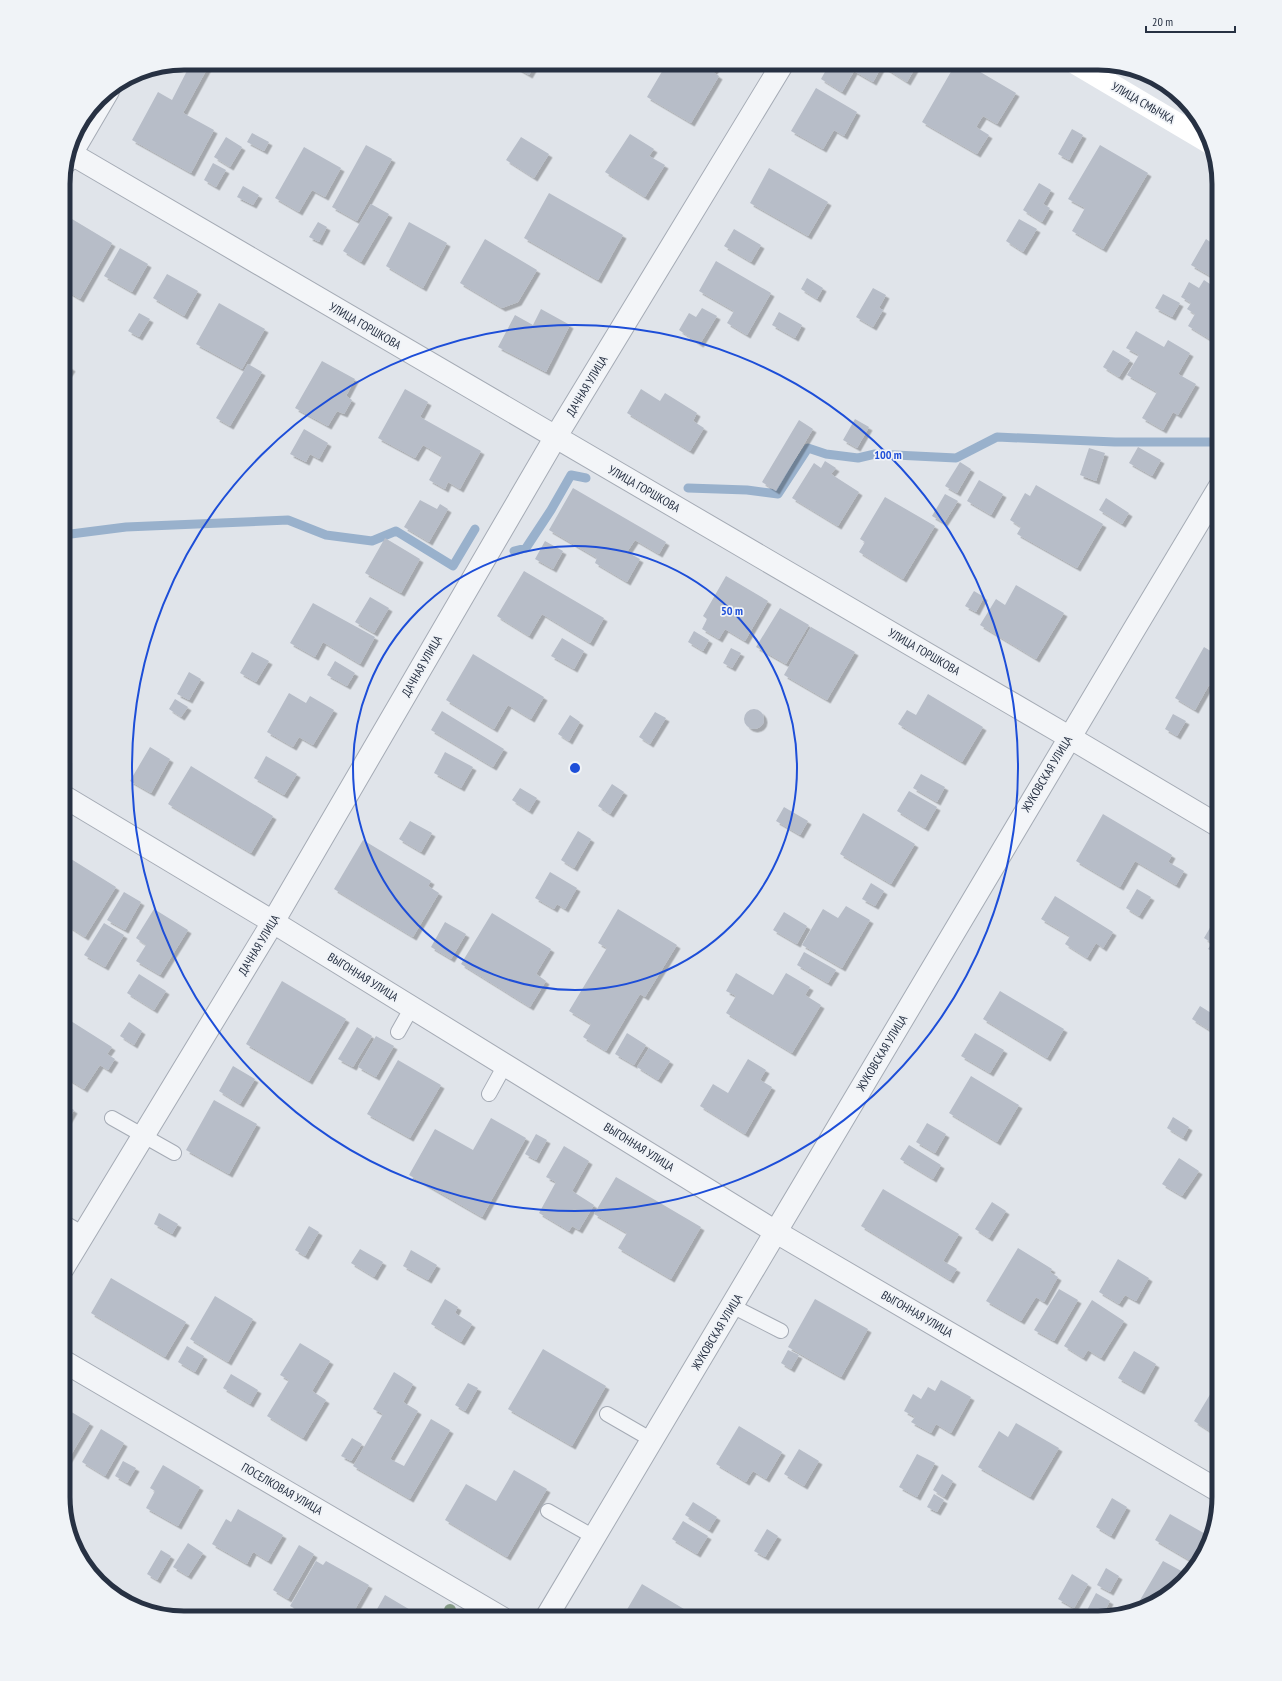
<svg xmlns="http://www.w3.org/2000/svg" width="1282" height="1681" viewBox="0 0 1282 1681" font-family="'PT Sans Narrow',sans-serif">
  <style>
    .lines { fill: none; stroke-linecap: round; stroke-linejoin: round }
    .stream { stroke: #99b1cc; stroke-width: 9 }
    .building { fill: #b7bdc8; filter: url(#shadow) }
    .lane-casing { stroke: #a5abb5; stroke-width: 16 }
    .street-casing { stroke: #a5abb5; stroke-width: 24 }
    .lane { stroke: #f3f5f8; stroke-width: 14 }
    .street { stroke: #f3f5f8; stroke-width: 22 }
    .secondary { stroke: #fff; stroke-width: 22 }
    .tree { fill: #859b86 }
    .ring { fill: none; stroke: #1d4ed8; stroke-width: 2 }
    .labels { text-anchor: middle; stroke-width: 3.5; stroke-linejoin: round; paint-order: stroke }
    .street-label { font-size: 12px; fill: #273143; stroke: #f0f3f7 }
    .rim { fill: none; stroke: #273143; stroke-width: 5 }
    .centre { fill: #1d4ed8; stroke: #f0f3f7; stroke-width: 2 }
    .ring-label { font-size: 12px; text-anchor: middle; font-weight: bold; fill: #1d4ed8; stroke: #f0f3f7; stroke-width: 3.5; stroke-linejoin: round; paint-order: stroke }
  </style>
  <defs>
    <filter id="shadow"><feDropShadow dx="3.5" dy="3.5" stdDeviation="0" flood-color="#0004"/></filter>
  </defs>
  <rect width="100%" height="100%" fill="#e0e4ea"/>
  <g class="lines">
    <path class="stream" d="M 688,488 L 747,490 L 778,494 L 808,448 L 826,454 L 858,458 L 875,454 L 956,458 L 997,437 L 1115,442 L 1210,442
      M 63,535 L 126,527 L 288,520 L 326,535 L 372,541 L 396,531 L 453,566 L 475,529
      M 514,551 L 526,548 L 551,510 L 571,475 L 586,478"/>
  </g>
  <path class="building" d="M 191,63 L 201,63 L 208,67 L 183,113 L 214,130 L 191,173 L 132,140 L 158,92 L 172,100 Z
    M 508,63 L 536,63 L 529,75 Z
    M 667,63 L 715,63 L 718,65 L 713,72 L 719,76 L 691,123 L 647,97 Z
    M 830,63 L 918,63 L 907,82 L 882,66 L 873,82 L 854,71 L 842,92 L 821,79 Z
    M 956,63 L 965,63 L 1016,93 L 997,124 L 983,116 L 976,127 L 989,135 L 977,154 L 922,122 Z
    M 816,88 L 857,112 L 844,136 L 834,130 L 823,149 L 791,131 Z
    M 1072,129 L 1083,135 L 1069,160 L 1058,154 Z
    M 252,133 L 269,142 L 264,151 L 247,142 Z
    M 630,134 L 654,149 L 649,156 L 665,165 L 645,197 L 605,172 Z
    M 226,137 L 242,147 L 230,167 L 214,157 Z
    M 521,137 L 549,154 L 534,178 L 506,160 Z
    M 366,145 L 392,159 L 357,221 L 332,207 Z
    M 1100,145 L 1148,173 L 1103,249 L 1072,231 L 1085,208 L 1068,199 Z
    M 304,147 L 341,168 L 325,197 L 312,190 L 299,212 L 275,198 Z
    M 213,163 L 226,170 L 216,187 L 204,180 Z
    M 769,168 L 828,202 L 808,236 L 750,203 Z
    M 1039,183 L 1051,190 L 1043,204 L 1050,208 L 1042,222 L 1023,210 Z
    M 243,186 L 259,195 L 253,205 L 237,197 Z
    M 549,193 L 623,235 L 598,280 L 524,238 Z
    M 371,204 L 389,214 L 361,262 L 343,251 Z
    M 72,219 L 112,243 L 80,299 L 63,289 L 63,284 L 65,280 L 63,279 L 63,234 Z
    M 1019,219 L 1037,229 L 1023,252 L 1006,241 Z
    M 318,222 L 327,227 L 319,242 L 309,237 Z
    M 409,222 L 447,243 L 423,288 L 386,266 Z
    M 734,229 L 761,245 L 751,262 L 724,246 Z
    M 485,239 L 537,270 L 518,302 L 502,308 L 460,283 Z
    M 1206,239 L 1216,246 L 1219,241 L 1219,281 L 1191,265 Z
    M 120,248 L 148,264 L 132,292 L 104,276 Z
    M 716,261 L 771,293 L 747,335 L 727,323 L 734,311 L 699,291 Z
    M 167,274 L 198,291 L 184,316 L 153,298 Z
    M 807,278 L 823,288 L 817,299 L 801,289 Z
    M 1204,280 L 1219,290 L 1219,345 L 1188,326 L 1195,314 L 1187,309 L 1191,303 L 1181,297 L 1189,282 L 1199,288 Z
    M 873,288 L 886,295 L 879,308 L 883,310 L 873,327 L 856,317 Z
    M 1163,294 L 1180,303 L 1172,317 L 1155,308 Z
    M 219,303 L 265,329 L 242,369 L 196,344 Z
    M 702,308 L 717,316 L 700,344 L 679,330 L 689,313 L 696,317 Z
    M 541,309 L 570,325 L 546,372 L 498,347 L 515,315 L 533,325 Z
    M 779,312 L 802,325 L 795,338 L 772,325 Z
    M 139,313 L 150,319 L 139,337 L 128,331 Z
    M 1136,331 L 1164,347 L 1168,340 L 1190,353 L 1178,374 L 1196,384 L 1178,415 L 1173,412 L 1163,430 L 1142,418 L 1157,392 L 1127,375 L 1139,355 L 1126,348 Z
    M 1113,350 L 1130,360 L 1119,377 L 1103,367 Z
    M 322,361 L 355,379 L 346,396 L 352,400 L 344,414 L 337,411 L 328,426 L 295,408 Z
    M 63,362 L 72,368 L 63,382 Z
    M 248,364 L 262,372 L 230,426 L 216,418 Z
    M 405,389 L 428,402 L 420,417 L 481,451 L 460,489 L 448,482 L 445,489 L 429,480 L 442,456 L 423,445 L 415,458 L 378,438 Z
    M 641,389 L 660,401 L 665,393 L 697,413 L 693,421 L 704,428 L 690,451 L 627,413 Z
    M 855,419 L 869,427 L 857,448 L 843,440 Z
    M 799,420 L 813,429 L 776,491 L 762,482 Z
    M 304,429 L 328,443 L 319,459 L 310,454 L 306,462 L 290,454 Z
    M 1138,447 L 1161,460 L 1152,476 L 1129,463 Z
    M 1089,448 L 1105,453 L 1096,481 L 1080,475 Z
    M 825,461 L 836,468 L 831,474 L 859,492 L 838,526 L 792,498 L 814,463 L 821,468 Z
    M 960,462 L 971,469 L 957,493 L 945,486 Z
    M 979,480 L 1003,494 L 991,515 L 967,501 Z
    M 1036,485 L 1103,524 L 1077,568 L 1017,534 L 1021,527 L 1010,520 L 1025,493 L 1030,496 Z
    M 573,488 L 666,542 L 659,554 L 635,540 L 627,552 L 640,559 L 627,582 L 595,563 L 597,558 L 549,530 Z
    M 945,494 L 958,501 L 944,523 L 932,516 Z
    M 885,497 L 935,526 L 903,579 L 859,552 L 865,542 L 860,539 Z
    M 1106,498 L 1129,513 L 1122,524 L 1099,510 Z
    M 420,500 L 437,509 L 440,504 L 448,509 L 429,542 L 404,527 Z
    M 385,538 L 420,559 L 401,593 L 365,573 Z
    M 545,541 L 563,551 L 553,569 L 535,559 Z
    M 524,571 L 604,618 L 590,643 L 542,614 L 529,636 L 497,616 Z
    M 726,576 L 768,601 L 745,641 L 725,629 L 719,639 L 702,629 L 707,619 L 703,616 Z
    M 1016,585 L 1064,613 L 1036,659 L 980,625 L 996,599 L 1005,605 Z
    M 974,591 L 984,597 L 976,612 L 965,606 Z
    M 370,597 L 389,608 L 374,633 L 355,622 Z
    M 313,603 L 375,637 L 360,664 L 323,642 L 315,657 L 290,643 Z
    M 780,608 L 809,625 L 786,664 L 756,647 Z
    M 811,627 L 855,652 L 827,700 L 784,675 Z
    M 694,631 L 709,640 L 703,651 L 688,642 Z
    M 562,638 L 584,651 L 574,669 L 551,656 Z
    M 1204,647 L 1219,656 L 1219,690 L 1209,685 L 1195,710 L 1175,698 Z
    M 731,648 L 741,653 L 732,668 L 723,663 Z
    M 252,652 L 269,661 L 256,682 L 240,673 Z
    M 473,654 L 544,697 L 531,719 L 508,705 L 494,729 L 446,700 Z
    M 335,661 L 355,673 L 347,686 L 327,675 Z
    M 189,672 L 201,679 L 189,700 L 177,694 Z
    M 289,693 L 306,703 L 310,696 L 334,710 L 313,745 L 299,737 L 293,747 L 267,732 Z
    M 928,694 L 983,727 L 962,762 L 898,724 L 907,710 L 916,715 Z
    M 175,699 L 188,707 L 181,717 L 169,709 Z
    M744 719a10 10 0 1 1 20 0a10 10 0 1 1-20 0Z
    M 442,711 L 504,749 L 493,767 L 431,730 Z
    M 655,712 L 666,718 L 650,744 L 639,737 Z
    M 1173,714 L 1186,721 L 1177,736 L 1165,729 Z
    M 570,715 L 580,722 L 569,741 L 558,734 Z
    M 150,747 L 170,759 L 151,793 L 130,781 Z
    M 445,752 L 473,767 L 461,788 L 434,773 Z
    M 266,756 L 297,774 L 284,795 L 254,778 Z
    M 191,766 L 273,816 L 251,853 L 168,804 Z
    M 921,774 L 945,787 L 937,802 L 913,788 Z
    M 612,784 L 624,792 L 610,814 L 598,806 Z
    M 520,788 L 537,798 L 529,811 L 512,800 Z
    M 909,791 L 937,807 L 925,828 L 897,811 Z
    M 784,807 L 808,821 L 800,835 L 776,821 Z
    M 863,813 L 915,844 L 891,884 L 840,854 Z
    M 1103,814 L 1172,855 L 1168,862 L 1184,871 L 1176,885 L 1135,861 L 1120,887 L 1076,861 Z
    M 410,821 L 432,833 L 421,852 L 399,839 Z
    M 578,831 L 591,839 L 574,868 L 561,860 Z
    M 363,840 L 431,881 L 428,886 L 439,893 L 413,937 L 334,889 Z
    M 63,854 L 116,887 L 85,937 L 63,923 Z
    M 550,872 L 577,888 L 565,909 L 557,904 L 554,909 L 535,898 Z
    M 871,883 L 884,891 L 875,906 L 862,899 Z
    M 1137,889 L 1151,897 L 1139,916 L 1126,908 Z
    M 124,892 L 141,902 L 125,930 L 107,920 Z
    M 1055,896 L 1113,932 L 1103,948 L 1096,943 L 1087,958 L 1065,944 L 1070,936 L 1041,919 Z
    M 846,906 L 870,920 L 842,968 L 802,945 L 823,909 L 838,918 Z
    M 154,909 L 188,930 L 160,975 L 136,961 L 146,945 L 136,938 Z
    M 618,909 L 677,945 L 645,997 L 640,994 L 606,1051 L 583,1037 L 591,1024 L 569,1011 L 607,948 L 598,943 Z
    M 784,912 L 807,926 L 797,944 L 773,930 Z
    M 492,913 L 551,949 L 536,974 L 546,981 L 530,1007 L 461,964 Z
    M 1218,914 L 1219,914 L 1219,955 L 1208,949 L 1212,943 L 1204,938 Z
    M 445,922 L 466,934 L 451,959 L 431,947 Z
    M 104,923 L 124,935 L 105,967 L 84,955 Z
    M 804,952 L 836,970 L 828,983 L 797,965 Z
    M 736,973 L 773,995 L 786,973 L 810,987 L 805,995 L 821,1005 L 792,1053 L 726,1013 L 736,996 L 726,991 Z
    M 139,974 L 166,991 L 154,1010 L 127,993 Z
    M 282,981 L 346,1019 L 309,1081 L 246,1044 Z
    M 1000,991 L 1064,1029 L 1047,1058 L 983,1019 Z
    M 1200,1006 L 1219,1018 L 1219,1036 L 1192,1019 Z
    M 63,1016 L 112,1047 L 107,1054 L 115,1059 L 108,1070 L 100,1065 L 84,1089 L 63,1076 Z
    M 129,1022 L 142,1031 L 134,1045 L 120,1036 Z
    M 357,1027 L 372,1036 L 353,1067 L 338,1059 Z
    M 627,1033 L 646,1045 L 634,1065 L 615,1054 Z
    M 975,1033 L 1004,1050 L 990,1073 L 961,1056 Z
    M 376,1036 L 394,1046 L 376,1077 L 358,1067 Z
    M 649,1048 L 670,1061 L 658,1080 L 637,1067 Z
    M 748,1059 L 766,1070 L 760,1080 L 772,1087 L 745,1134 L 700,1106 L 713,1084 L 728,1093 Z
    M 398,1060 L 441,1085 L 410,1138 L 367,1114 Z
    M 233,1066 L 255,1079 L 240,1104 L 219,1091 Z
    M 971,1076 L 1019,1105 L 997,1142 L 949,1113 Z
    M 214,1100 L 257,1124 L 229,1174 L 186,1150 Z
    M 63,1103 L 74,1110 L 63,1129 Z
    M 1173,1117 L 1189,1127 L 1183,1138 L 1167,1128 Z
    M 491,1118 L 526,1138 L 482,1217 L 409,1175 L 435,1129 L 473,1150 Z
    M 927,1123 L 946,1134 L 935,1153 L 916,1142 Z
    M 536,1134 L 547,1140 L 536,1160 L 525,1154 Z
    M 909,1145 L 941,1165 L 933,1179 L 900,1159 Z
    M 564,1146 L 589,1161 L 572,1191 L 594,1205 L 579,1230 L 572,1226 L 569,1231 L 539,1213 L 556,1182 L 546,1177 Z
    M 1179,1158 L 1199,1171 L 1182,1196 L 1162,1184 Z
    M 616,1177 L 701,1227 L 671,1279 L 618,1248 L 627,1233 L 594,1214 Z
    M 883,1189 L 959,1234 L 943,1261 L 957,1269 L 950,1280 L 861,1226 Z
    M 992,1202 L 1006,1211 L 989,1238 L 975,1229 Z
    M 159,1213 L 178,1224 L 172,1234 L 154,1224 Z
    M 309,1226 L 319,1232 L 305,1256 L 295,1250 Z
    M 1018,1248 L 1052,1269 L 1050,1272 L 1058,1277 L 1044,1302 L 1036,1297 L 1021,1321 L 986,1301 Z
    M 360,1249 L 383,1262 L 374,1277 L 351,1263 Z
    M 411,1250 L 437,1265 L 428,1280 L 403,1266 Z
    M 1118,1259 L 1149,1278 L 1136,1301 L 1125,1295 L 1119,1304 L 1099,1292 Z
    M 111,1278 L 186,1322 L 165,1357 L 91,1313 Z
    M 1059,1289 L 1078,1300 L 1054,1341 L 1034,1330 Z
    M 215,1296 L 253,1319 L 228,1362 L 190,1339 Z
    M 445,1299 L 458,1307 L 455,1313 L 472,1324 L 461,1342 L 431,1324 Z
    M 815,1299 L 868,1329 L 841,1377 L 788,1347 Z
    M 1092,1300 L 1124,1321 L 1101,1358 L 1088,1350 L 1083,1358 L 1064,1346 Z
    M 300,1343 L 330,1361 L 312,1391 L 326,1400 L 303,1438 L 267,1416 L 289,1380 L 280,1375 Z
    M 187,1346 L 204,1356 L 195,1372 L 178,1362 Z
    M 543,1349 L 606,1386 L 572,1446 L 508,1409 Z
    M 788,1350 L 799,1355 L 791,1369 L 781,1363 Z
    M 1134,1351 L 1156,1364 L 1141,1391 L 1118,1378 Z
    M 394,1372 L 413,1384 L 403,1402 L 418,1411 L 390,1459 L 404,1466 L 431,1419 L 450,1430 L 410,1499 L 353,1466 L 383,1414 L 373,1409 Z
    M 231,1374 L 258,1390 L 250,1404 L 223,1388 Z
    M 941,1380 L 971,1397 L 951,1433 L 936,1424 L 931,1433 L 911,1422 L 915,1417 L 904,1411 L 913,1394 L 921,1399 L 928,1387 L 935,1391 Z
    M 468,1383 L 478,1388 L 465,1411 L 455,1405 Z
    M 1214,1388 L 1219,1391 L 1219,1418 L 1211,1432 L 1194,1421 Z
    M 63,1407 L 90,1423 L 65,1465 L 63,1464 Z
    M 1016,1423 L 1059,1448 L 1030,1497 L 978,1467 L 999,1431 L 1008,1437 Z
    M 739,1426 L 782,1452 L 766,1479 L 753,1471 L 746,1482 L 716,1464 Z
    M 101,1429 L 124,1443 L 105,1476 L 82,1462 Z
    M 352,1438 L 362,1444 L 351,1461 L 341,1456 Z
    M 799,1449 L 819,1461 L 804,1486 L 784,1474 Z
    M 917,1454 L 935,1463 L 917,1497 L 899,1487 Z
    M 123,1461 L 136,1468 L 127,1483 L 115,1476 Z
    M 163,1465 L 200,1487 L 178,1526 L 146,1508 L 155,1491 L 150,1488 Z
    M 514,1470 L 547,1489 L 507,1557 L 445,1520 L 466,1484 L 496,1501 Z
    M 942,1474 L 953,1481 L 944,1497 L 933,1490 Z
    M 934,1494 L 944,1500 L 937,1512 L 927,1507 Z
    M 1112,1498 L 1127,1507 L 1111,1536 L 1096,1527 Z
    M 693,1502 L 717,1517 L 709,1530 L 685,1515 Z
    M 238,1509 L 283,1535 L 268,1561 L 253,1552 L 247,1564 L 212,1544 L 226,1519 L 231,1522 Z
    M 1170,1514 L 1209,1536 L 1203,1557 L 1196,1564 L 1155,1540 Z
    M 683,1521 L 708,1536 L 697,1554 L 672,1539 Z
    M 767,1529 L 778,1536 L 765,1557 L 754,1551 Z
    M 188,1543 L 203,1553 L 188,1576 L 173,1567 Z
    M 299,1545 L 314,1554 L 288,1599 L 273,1590 Z
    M 161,1550 L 171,1556 L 157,1580 L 147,1574 Z
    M 316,1561 L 323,1565 L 326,1561 L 369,1585 L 350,1618 L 311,1618 L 290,1606 Z
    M 1163,1561 L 1187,1574 L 1165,1598 L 1133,1612 Z
    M 1106,1568 L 1119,1576 L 1110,1592 L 1097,1585 Z
    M 1072,1574 L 1088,1584 L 1074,1608 L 1058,1599 Z
    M 642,1584 L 694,1615 L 692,1618 L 622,1618 Z
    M 1096,1593 L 1110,1601 L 1101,1618 L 1092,1618 L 1085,1614 Z
    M 385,1595 L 424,1618 L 372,1618 Z"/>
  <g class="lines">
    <g class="lane-casing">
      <path id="lane" d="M 398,1032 L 412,1007
        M 489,1094 L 505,1065
        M 112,1118 L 174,1153
        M 63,1222 L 84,1234
        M 732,1306 L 781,1331
        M 607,1414 L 652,1440
        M 548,1511 L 594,1537"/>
    </g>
    <g class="street-casing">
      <path id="street" d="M 70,153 L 1069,737 L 1219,826
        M 67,161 L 108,91
        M 63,796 L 273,922 L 776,1232 L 1219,1491
        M 63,1268 L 273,922 L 555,438 L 783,63
        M 63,1361 L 502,1618
        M 546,1618 C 770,1242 993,864 1219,488"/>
    </g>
    <use href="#lane" class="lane"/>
    <use href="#street" class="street"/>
    <path class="secondary" d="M 1075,63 L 1210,143"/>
  </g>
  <circle class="tree" cx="450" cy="1610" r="6"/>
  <g class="ring">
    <circle cx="575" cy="768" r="222"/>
    <circle cx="575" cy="768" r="443"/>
  </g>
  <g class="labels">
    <g class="street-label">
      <text transform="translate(1143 103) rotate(30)" y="4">УЛИЦА СМЫЧКА</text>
      <text transform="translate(365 326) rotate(30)" y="4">УЛИЦА ГОРШКОВА</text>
      <text transform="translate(587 386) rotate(-59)" y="4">ДАЧНАЯ УЛИЦА</text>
      <text transform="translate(644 489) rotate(30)" y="4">УЛИЦА ГОРШКОВА</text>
      <text transform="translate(924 652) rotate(30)" y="4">УЛИЦА ГОРШКОВА</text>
      <text transform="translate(422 666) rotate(-60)" y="4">ДАЧНАЯ УЛИЦА</text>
      <text transform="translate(1047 774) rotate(-59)" y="4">ЖУКОВСКАЯ УЛИЦА</text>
      <text transform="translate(259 945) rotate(-59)" y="4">ДАЧНАЯ УЛИЦА</text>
      <text transform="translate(363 977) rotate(32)" y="4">ВЫГОННАЯ УЛИЦА</text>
      <text transform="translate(882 1053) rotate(-59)" y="4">ЖУКОВСКАЯ УЛИЦА</text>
      <text transform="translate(639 1147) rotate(32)" y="4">ВЫГОННАЯ УЛИЦА</text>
      <text transform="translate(917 1314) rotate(30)" y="4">ВЫГОННАЯ УЛИЦА</text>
      <text transform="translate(717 1332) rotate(-59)" y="4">ЖУКОВСКАЯ УЛИЦА</text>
      <text transform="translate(282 1489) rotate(30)" y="4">ПОСЕЛКОВАЯ УЛИЦА</text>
    </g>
  </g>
  <path d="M0 0H1282V1681H0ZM184 70H1098A114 114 0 0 1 1212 184V1497A114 114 0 0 1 1098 1611H184A114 114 0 0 1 70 1497V184A114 114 0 0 1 184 70Z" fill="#f0f3f7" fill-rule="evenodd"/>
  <path class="rim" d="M184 70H1098A114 114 0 0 1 1212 184V1497A114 114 0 0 1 1098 1611H184A114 114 0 0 1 70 1497V184A114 114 0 0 1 184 70Z"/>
  <circle cx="575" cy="768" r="6" class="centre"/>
  <g class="ring-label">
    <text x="888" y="459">100 m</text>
    <text x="732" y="615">50 m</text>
  </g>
  <path d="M1146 26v6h89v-6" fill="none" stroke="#273143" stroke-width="2"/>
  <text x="1152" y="26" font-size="12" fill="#273143" stroke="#f0f3f7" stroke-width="3" paint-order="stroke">20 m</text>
</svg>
